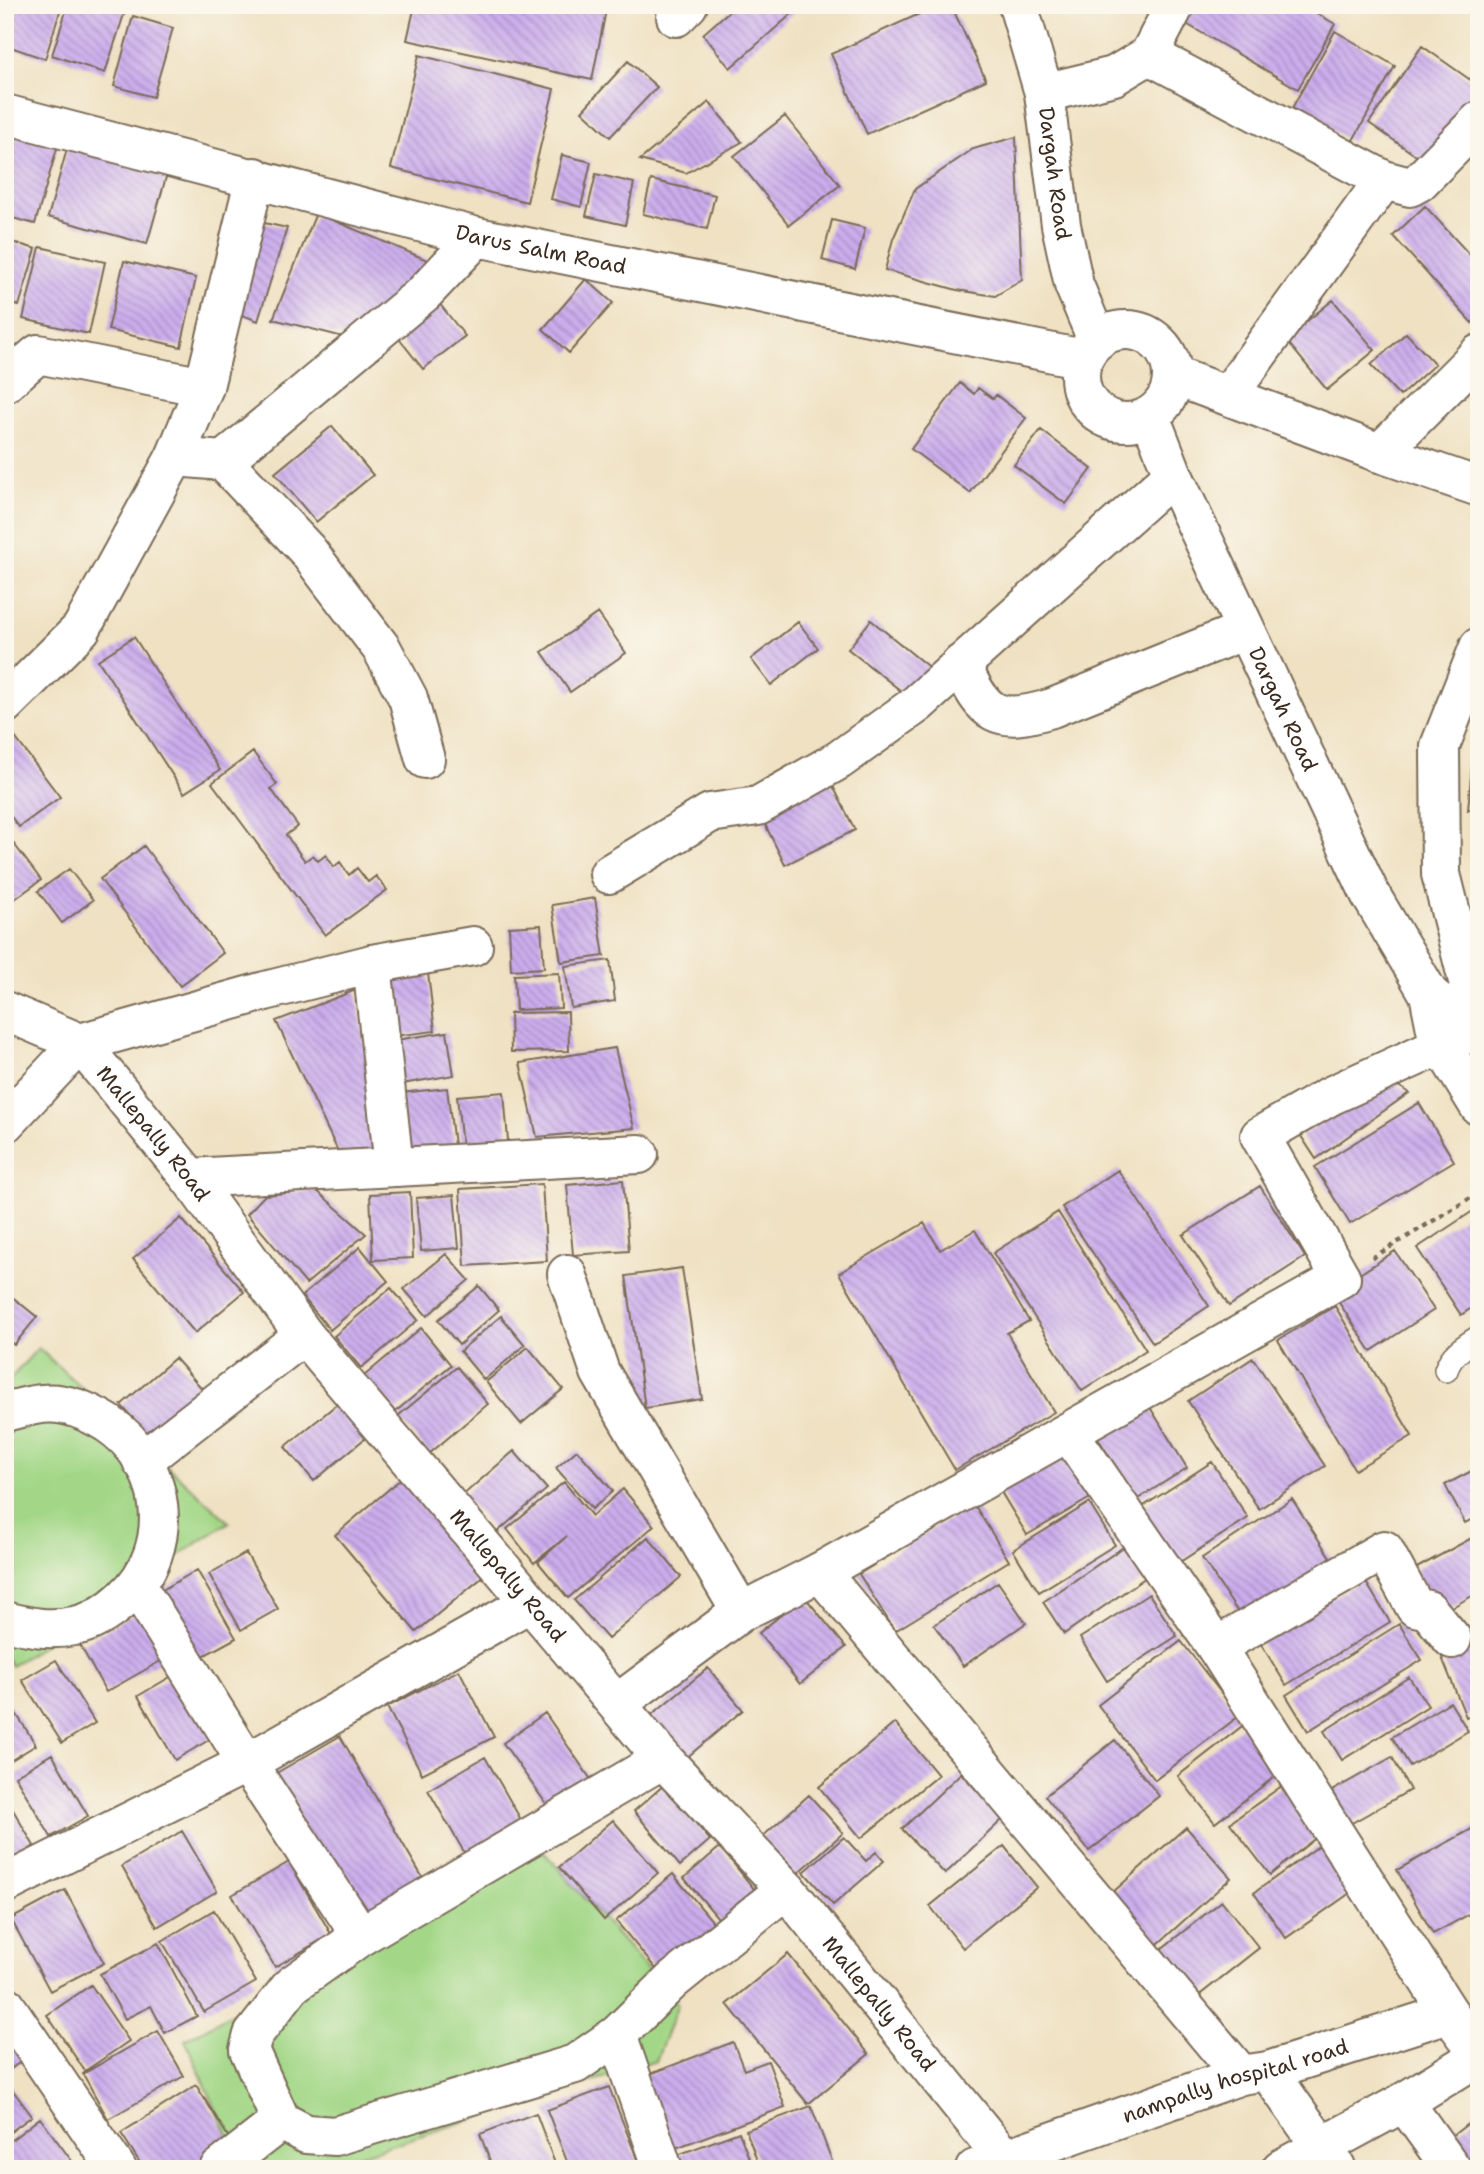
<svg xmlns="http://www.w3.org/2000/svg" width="1484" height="2174" viewBox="0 0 1484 2174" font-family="'Shantell Sans',sans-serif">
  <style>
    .green { fill: #a3d787; stroke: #6f8052; stroke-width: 2 }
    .building { fill: url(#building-back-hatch) }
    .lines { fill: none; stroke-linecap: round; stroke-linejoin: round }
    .service-casing { stroke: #7a6a57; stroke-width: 26 }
    .minor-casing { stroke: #7a6a57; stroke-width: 42 }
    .tertiary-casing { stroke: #7a6a57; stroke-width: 42 }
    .secondary-casing { stroke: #7a6a57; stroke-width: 42 }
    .path { stroke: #7a6a57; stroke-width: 4.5; stroke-dasharray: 5 5; stroke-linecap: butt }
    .service { stroke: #fff; stroke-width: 23 }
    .minor { stroke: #fff; stroke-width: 38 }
    .tertiary { stroke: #fff; stroke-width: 38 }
    .secondary { stroke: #fff; stroke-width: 38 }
    .labels { text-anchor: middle; stroke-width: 5; stroke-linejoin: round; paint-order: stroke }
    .street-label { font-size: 21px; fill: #3b2a1e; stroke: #fbf7ec }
  </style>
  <defs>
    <pattern id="building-back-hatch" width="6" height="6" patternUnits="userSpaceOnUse" patternTransform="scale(1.75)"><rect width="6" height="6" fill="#cbaded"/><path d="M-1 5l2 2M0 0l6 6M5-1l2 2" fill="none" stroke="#a68dbf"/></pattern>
  </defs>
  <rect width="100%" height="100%" fill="#fbf7ec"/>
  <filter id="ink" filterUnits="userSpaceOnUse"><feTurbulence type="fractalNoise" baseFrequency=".0143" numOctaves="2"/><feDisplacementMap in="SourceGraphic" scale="14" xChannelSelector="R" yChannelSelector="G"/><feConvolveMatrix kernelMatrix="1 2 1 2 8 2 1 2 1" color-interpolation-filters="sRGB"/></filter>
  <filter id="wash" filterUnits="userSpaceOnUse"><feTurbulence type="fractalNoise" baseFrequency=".00686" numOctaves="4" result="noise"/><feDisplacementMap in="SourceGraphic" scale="28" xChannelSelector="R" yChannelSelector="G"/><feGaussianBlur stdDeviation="1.57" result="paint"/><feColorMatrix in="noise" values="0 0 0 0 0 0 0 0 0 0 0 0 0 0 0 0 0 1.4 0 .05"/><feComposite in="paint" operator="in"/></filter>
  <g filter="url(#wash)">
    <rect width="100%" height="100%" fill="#efe1c2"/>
    <path class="green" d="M 38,1348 L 229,1522 L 11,1666 L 5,1657 L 5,1385 Z
      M 535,1842 L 678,2004 L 656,2061 L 315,2169 L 243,2169 L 185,2040 Z"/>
    <g id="blocks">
      <path class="building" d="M 11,5 L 62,5 L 45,59 L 5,45 L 5,22 Z
        M 68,5 L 127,5 L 105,73 L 52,55 Z
        M 415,5 L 607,5 L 592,80 L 407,40 Z
        M 736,5 L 802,5 L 730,68 L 703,34 Z
        M 939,5 L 951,5 L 986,80 L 867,134 L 831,54 Z
        M 1193,5 L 1303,5 L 1335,24 L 1298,89 L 1183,22 Z
        M 133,16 L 173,28 L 153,97 L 114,86 Z
        M 1335,31 L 1395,66 L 1352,142 L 1292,108 Z
        M 1422,46 L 1479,86 L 1479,97 L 1431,166 L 1369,123 Z
        M 419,55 L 554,89 L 527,202 L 391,168 Z
        M 628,61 L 657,87 L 610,137 L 582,111 Z
        M 709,102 L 742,142 L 686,173 L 640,160 Z
        M 785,116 L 840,185 L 789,225 L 734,156 Z
        M 5,130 L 58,145 L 35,224 L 5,216 Z
        M 1016,137 L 1022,280 L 995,296 L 957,290 L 885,270 L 893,239 L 915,189 L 973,149 Z
        M 69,142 L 168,170 L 147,244 L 48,217 Z
        M 562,155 L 591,162 L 581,207 L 551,199 Z
        M 596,174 L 634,183 L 625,225 L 586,216 Z
        M 651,180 L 715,195 L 707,229 L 643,214 Z
        M 1425,206 L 1479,265 L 1479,317 L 1472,323 L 1393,236 Z
        M 316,213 L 432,262 L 347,338 L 273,319 Z
        M 832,220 L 865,228 L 855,269 L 822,260 Z
        M 260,222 L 287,228 L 258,321 L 234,312 Z
        M 5,240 L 36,249 L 19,306 L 5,302 Z
        M 40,247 L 105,262 L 89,334 L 23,319 Z
        M 124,261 L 196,278 L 181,347 L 108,330 Z
        M 586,279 L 613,303 L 569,353 L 543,329 Z
        M 1333,300 L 1375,350 L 1327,390 L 1285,339 Z
        M 439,303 L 465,336 L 423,369 L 397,336 Z
        M 1406,333 L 1435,364 L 1400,396 L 1371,365 Z
        M 960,383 L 974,394 L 978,388 L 993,399 L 996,395 L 1026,418 L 970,493 L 911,449 Z
        M 332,426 L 373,475 L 316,522 L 275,473 Z
        M 1041,430 L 1092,469 L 1066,504 L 1014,465 Z
        M 598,613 L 626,653 L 570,692 L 542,652 Z
        M 871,620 L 932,670 L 910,698 L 848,649 Z
        M 798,622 L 818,648 L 771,685 L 751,659 Z
        M 134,637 L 220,770 L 184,793 L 98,660 Z
        M 1477,708 L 1479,807 L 1468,810 Z
        M 11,732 L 60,797 L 19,827 L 5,809 L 5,736 Z
        M 253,752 L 277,784 L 271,789 L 298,826 L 286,835 L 305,861 L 313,855 L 318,861 L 326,855 L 334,867 L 340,862 L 349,875 L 357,868 L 368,882 L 376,876 L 387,890 L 325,935 L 212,783 Z
        M 828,776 L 855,830 L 785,865 L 758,810 Z
        M 5,832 L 41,880 L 5,906 Z
        M 144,846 L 223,953 L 180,986 L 100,879 Z
        M 69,869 L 93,900 L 62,923 L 38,891 Z
        M 595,898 L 604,956 L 561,962 L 552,905 Z
        M 541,925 L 544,968 L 511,970 L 509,927 Z
        M 610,960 L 615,1001 L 571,1008 L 565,966 Z
        M 428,973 L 435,1031 L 387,1037 L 379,979 Z
        M 559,973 L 561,1008 L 516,1010 L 514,975 Z
        M 356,990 L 383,1155 L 344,1164 L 276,1021 Z
        M 568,1012 L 569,1051 L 511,1052 L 510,1013 Z
        M 447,1032 L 454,1075 L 396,1085 L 389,1041 Z
        M 615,1048 L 634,1128 L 537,1137 L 520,1063 Z
        M 1390,1080 L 1409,1093 L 1316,1159 L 1301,1136 Z
        M 447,1088 L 455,1153 L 408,1158 L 401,1093 Z
        M 504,1092 L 509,1153 L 463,1158 L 457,1096 Z
        M 1419,1103 L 1454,1161 L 1350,1224 L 1315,1167 Z
        M 1118,1170 L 1209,1306 L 1153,1343 L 1062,1207 Z
        M 623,1180 L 629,1251 L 573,1255 L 567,1185 Z
        M 542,1184 L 547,1261 L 465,1266 L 460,1189 Z
        M 1260,1186 L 1305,1257 L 1229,1306 L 1183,1235 Z
        M 316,1190 L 366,1234 L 306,1284 L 247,1214 L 265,1195 Z
        M 410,1192 L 413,1258 L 373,1260 L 370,1194 Z
        M 454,1195 L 459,1248 L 421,1251 L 416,1198 Z
        M 1479,1207 L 1479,1303 L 1461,1315 L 1417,1248 Z
        M 1058,1212 L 1146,1350 L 1082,1391 L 993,1253 Z
        M 181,1218 L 244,1292 L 195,1333 L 133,1259 Z
        M 924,1223 L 940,1250 L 975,1230 L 1029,1321 L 1007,1333 L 1054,1412 L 955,1470 L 839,1273 Z
        M 360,1247 L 388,1281 L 330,1330 L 302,1296 Z
        M 1395,1251 L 1434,1310 L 1371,1351 L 1332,1292 Z
        M 446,1254 L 469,1280 L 427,1316 L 404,1289 Z
        M 682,1268 L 702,1399 L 645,1408 L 626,1276 Z
        M 479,1286 L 499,1310 L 459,1345 L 438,1320 Z
        M 391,1288 L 418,1320 L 361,1368 L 334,1336 Z
        M 5,1291 L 37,1317 L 14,1345 L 5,1337 Z
        M 1335,1306 L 1412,1436 L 1355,1470 L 1278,1340 Z
        M 501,1316 L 525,1345 L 484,1380 L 460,1351 Z
        M 421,1328 L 451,1365 L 395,1412 L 364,1376 Z
        M 528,1347 L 563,1389 L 521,1424 L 486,1382 Z
        M 175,1358 L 212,1400 L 158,1447 L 121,1405 Z
        M 1253,1358 L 1325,1466 L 1259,1509 L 1188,1401 Z
        M 457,1367 L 488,1404 L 429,1454 L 398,1416 Z
        M 342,1400 L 370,1434 L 314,1481 L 285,1447 Z
        M 1148,1404 L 1187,1468 L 1136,1500 L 1096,1435 Z
        M 577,1450 L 613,1491 L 592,1509 L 556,1468 Z
        M 514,1451 L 547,1489 L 496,1533 L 463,1495 Z
        M 1066,1454 L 1092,1497 L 1027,1535 L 1001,1492 Z
        M 1212,1462 L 1248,1518 L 1172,1567 L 1136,1511 Z
        M 1479,1467 L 1479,1516 L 1465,1523 L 1445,1485 Z
        M 402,1478 L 484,1576 L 416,1632 L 335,1535 Z
        M 564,1482 L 592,1516 L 623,1489 L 654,1526 L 568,1598 L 538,1562 L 567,1536 L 534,1563 L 507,1529 Z
        M 1292,1499 L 1337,1568 L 1247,1626 L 1202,1558 Z
        M 1089,1503 L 1115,1545 L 1039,1592 L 1013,1550 Z
        M 974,1504 L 1009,1561 L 895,1631 L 859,1574 Z
        M 1479,1534 L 1479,1592 L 1440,1614 L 1415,1569 Z
        M 648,1537 L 681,1577 L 608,1639 L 574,1600 Z
        M 1128,1544 L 1149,1575 L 1064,1634 L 1043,1602 Z
        M 246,1553 L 278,1609 L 241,1630 L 209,1574 Z
        M 197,1570 L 236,1638 L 196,1660 L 157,1593 Z
        M 1364,1579 L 1390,1622 L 1286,1685 L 1260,1642 Z
        M 998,1582 L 1026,1623 L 963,1666 L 934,1625 Z
        M 1149,1594 L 1177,1636 L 1107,1681 L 1080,1638 Z
        M 804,1596 L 846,1647 L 800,1684 L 759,1633 Z
        M 146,1607 L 173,1654 L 106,1692 L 80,1645 Z
        M 1399,1624 L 1422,1660 L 1308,1731 L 1286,1695 Z
        M 1479,1640 L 1479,1712 L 1466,1717 L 1441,1655 Z
        M 1181,1641 L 1239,1716 L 1155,1780 L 1098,1705 Z
        M 56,1660 L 95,1723 L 62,1743 L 22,1680 Z
        M 708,1668 L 743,1710 L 685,1759 L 649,1717 Z
        M 182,1670 L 219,1734 L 175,1760 L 138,1696 Z
        M 459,1670 L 494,1737 L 422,1774 L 387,1707 Z
        M 1409,1677 L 1428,1706 L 1342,1760 L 1324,1731 Z
        M 5,1696 L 36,1745 L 5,1764 Z
        M 1450,1702 L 1468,1731 L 1410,1766 L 1392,1737 Z
        M 545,1713 L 594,1784 L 552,1812 L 503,1743 Z
        M 1250,1720 L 1287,1767 L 1215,1823 L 1178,1776 Z
        M 895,1723 L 938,1775 L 861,1838 L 819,1787 Z
        M 340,1736 L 424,1880 L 356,1919 L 273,1775 Z
        M 1115,1740 L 1159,1796 L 1089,1851 L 1045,1796 Z
        M 52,1754 L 88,1816 L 51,1837 L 15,1776 Z
        M 485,1757 L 528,1832 L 471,1864 L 428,1790 Z
        M 1392,1757 L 1410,1790 L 1350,1824 L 1332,1791 Z
        M 961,1773 L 1003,1819 L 945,1874 L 902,1829 Z
        M 1286,1783 L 1319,1835 L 1270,1875 L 1230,1823 Z
        M 664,1785 L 710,1840 L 680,1866 L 634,1811 Z
        M 809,1795 L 843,1833 L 795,1876 L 761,1838 Z
        M 5,1796 L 34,1846 L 5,1868 Z
        M 613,1820 L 658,1873 L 604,1920 L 559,1867 Z
        M 1479,1825 L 1479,1909 L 1433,1934 L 1397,1870 Z
        M 1186,1827 L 1231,1878 L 1149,1952 L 1103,1901 Z
        M 182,1831 L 217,1891 L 157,1927 L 122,1866 Z
        M 844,1837 L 866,1861 L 876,1852 L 884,1861 L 833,1905 L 804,1872 Z
        M 1327,1840 L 1360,1886 L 1286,1938 L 1254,1893 Z
        M 1004,1846 L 1037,1887 L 963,1948 L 930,1906 Z
        M 720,1847 L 759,1895 L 724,1925 L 684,1878 Z
        M 289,1862 L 331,1934 L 275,1967 L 232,1895 Z
        M 673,1874 L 718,1928 L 661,1975 L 616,1921 Z
        M 65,1890 L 104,1963 L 50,1991 L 11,1919 Z
        M 1222,1901 L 1259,1948 L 1188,2004 L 1151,1957 Z
        M 214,1910 L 256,1982 L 204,2012 L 162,1941 Z
        M 158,1943 L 197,2016 L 165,2033 L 151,2006 L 125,2019 L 100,1974 Z
        M 788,1954 L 869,2054 L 808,2104 L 727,2004 Z
        M 91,1985 L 129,2041 L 85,2071 L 47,2015 Z
        M 158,2031 L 184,2076 L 108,2119 L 83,2074 Z
        M 5,2037 L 23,2060 L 5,2073 Z
        M 733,2042 L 744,2070 L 768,2061 L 785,2107 L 665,2152 L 637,2079 Z
        M 5,2080 L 32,2116 L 5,2136 Z
        M 196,2085 L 234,2146 L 199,2169 L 144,2169 L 121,2133 Z
        M 609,2087 L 638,2161 L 619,2169 L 570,2169 L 547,2110 Z
        M 811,2106 L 835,2169 L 760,2169 L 746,2130 Z
        M 536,2113 L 557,2169 L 493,2169 L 480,2134 Z
        M 1479,2115 L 1479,2169 L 1455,2169 L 1438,2147 Z
        M 40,2118 L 72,2161 L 62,2169 L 5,2169 L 5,2145 Z
        M 739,2132 L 753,2169 L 673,2169 L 669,2158 Z"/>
    </g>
  </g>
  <g filter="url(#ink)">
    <use href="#blocks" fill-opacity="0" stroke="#7a6a57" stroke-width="2"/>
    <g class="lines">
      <g class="service-casing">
        <path id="service" d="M 1446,1370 C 1451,1354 1465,1346 1479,1337"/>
      </g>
      <g class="minor-casing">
        <g id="minor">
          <path d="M 676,17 L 688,5"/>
          <path d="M 1149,55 L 1384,180"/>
          <path d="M 1044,93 L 1114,76 L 1149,55 L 1175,5"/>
          <path d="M 5,383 L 38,354 L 204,387"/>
          <path d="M 1229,394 L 1384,180 L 1410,187 L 1419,182 L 1479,121"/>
          <path d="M 1380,453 L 1479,354"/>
          <path d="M 175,457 L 223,461 L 307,550 L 382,649 L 408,698 L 425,759"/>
          <path d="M 223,461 L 424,293 L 477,237"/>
          <path d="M 961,664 C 984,715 996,725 1052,708 L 1245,630"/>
          <path d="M 5,704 L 81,629 L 175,457 L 204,387 L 255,177"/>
          <path d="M 609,874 L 710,813 L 758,806 L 839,760 L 917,704 L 1173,475"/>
          <path d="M 372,964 L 394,1167"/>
          <path id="s1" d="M 5,1011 L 80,1043 L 190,1178 L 304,1335 L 663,1759 L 786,1889 L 1004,2158"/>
          <path d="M 5,1123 L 80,1043 L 265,991 L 372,964 L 473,946"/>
          <path d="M 190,1178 L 639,1154"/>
          <path d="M 567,1274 L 600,1372 L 741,1612"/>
          <path d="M 5,1412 C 17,1409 30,1405 42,1404 C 64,1401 89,1412 107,1423 C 167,1462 178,1548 124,1598 C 111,1610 92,1623 74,1626 C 49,1631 29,1627 5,1621"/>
          <path d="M 1069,1433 L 1216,1647 L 1449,2013"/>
          <path d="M 142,1461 L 304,1335"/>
          <path d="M 820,1572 L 1241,2075"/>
          <path d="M 137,1586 L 247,1763 L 361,1936"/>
          <path d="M 1216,1647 L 1384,1550 L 1415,1607 L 1428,1610 L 1452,1639"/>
          <path d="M 618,1703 L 741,1612 L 820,1572 L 1341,1278 L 1260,1136 L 1330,1096 L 1472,1031"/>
          <path d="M 663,1759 L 361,1936 L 292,1985 L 253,2035 L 249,2050 L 281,2121 L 306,2134 L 335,2136 L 575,2064 L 617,2035 L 672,1981 L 786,1889"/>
          <path d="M 5,1884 L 247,1763 L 529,1603"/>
          <path d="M 617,2035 L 663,2169"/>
          <path d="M 1268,2071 L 1336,2167"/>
          <path d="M 1404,2102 L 1452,2169"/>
          <path d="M 219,2169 L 281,2121"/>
          <path d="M 1281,2169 L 1404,2102 L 1479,2056"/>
        </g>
      </g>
      <g class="tertiary-casing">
        <g id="tertiary">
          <path d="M 1172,375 L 1380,453 L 1479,487"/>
          <path d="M 1474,1030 L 1470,989 L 1441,874 L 1440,746 L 1479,647"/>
          <path id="s2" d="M 975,2169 L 1241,2075 L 1268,2071 L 1449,2013 L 1479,2053"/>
        </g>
      </g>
      <g class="secondary-casing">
        <g id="secondary">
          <path id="s3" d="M 1018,5 L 1044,93 L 1061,225 L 1074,285 L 1097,340"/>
          <path id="s4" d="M 5,114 L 477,237 L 1083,359"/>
          <circle cx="1126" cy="376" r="46"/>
          <path id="s5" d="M 1150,416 L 1173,475 L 1370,894 L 1429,994 L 1438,1039 L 1479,1106"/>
          <path d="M 1429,994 L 1474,1030 L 1479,1037"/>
          <path d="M 5,2005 L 117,2169"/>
        </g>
      </g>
      <path class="path" d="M 1372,1258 L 1479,1193"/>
      <use href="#service" class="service"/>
      <use href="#minor" class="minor"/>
      <use href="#tertiary" class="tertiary"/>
      <use href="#secondary" class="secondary"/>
    </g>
  </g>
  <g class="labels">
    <g class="street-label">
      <text dy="7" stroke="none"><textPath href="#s3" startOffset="173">Dargah Road</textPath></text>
      <text dy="7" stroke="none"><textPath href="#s4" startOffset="553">Darus Salm Road</textPath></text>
      <text dy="7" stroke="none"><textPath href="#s5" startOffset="322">Dargah Road</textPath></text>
      <text dy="7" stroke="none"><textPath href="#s1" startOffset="198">Mallepally Road</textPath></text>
      <text dy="7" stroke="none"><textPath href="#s1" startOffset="765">Mallepally Road</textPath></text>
      <text dy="7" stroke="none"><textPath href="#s1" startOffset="1332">Mallepally Road</textPath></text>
      <text dy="7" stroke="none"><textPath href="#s2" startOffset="275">nampally hospital road</textPath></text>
    </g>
  </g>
  <rect width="1484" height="2174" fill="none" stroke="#fbf7ec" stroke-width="28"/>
</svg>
